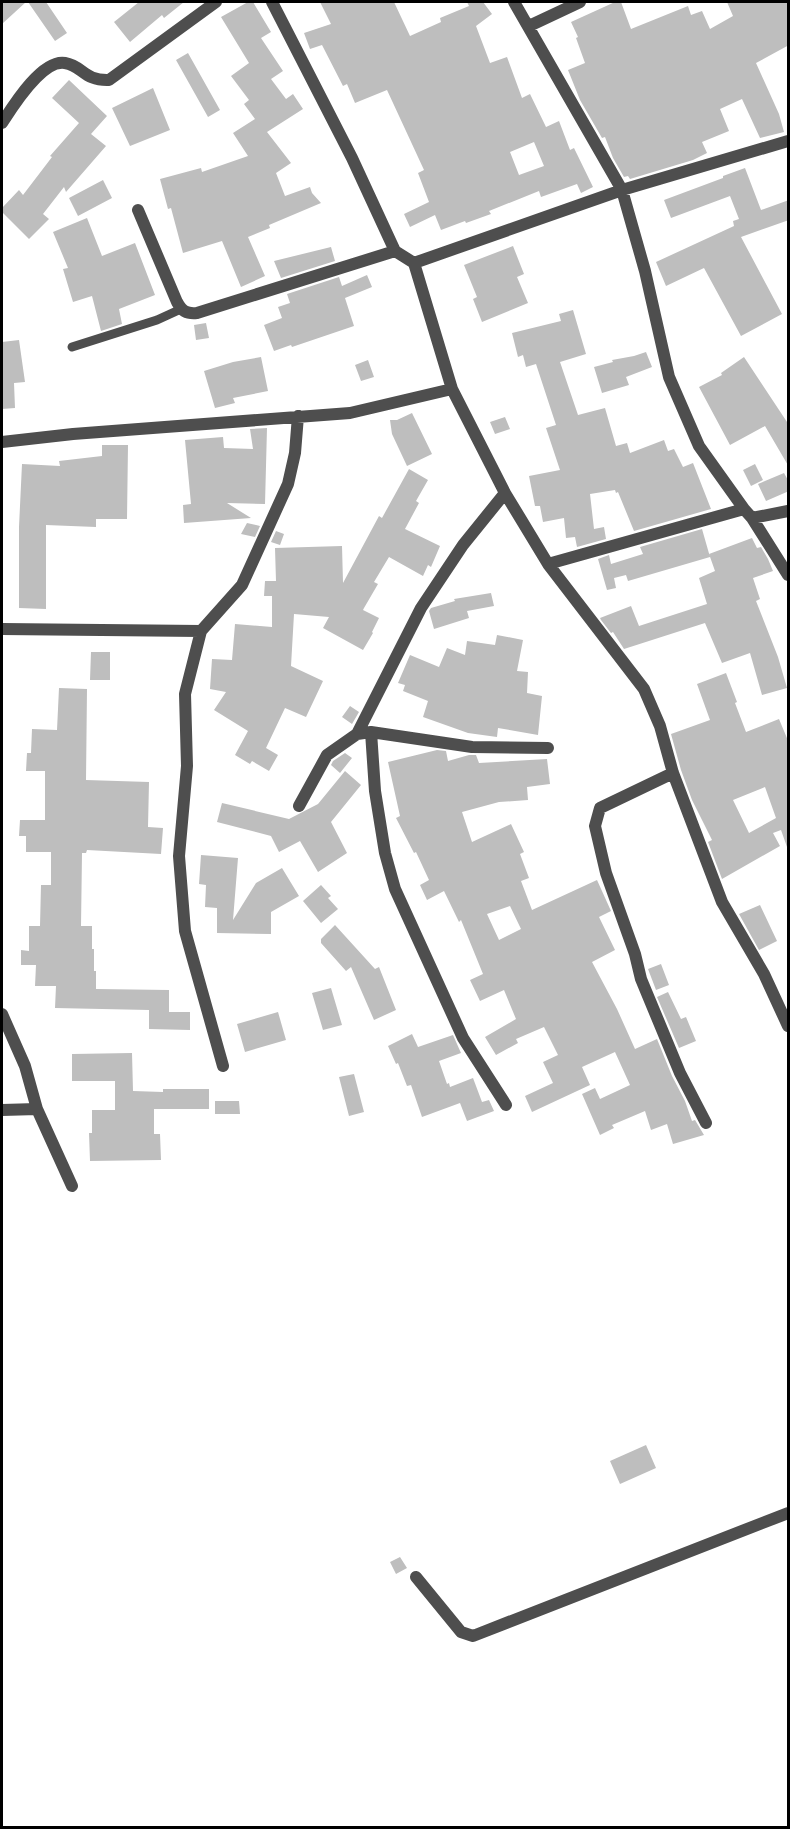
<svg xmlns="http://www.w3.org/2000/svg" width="790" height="1829" viewBox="0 0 790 1829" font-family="'Archivo Narrow',sans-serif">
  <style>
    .building { fill: #bebebe; fill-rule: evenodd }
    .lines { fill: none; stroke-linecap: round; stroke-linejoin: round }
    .service { stroke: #4e4e4e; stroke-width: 9 }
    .minor { stroke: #4e4e4e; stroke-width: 12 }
  </style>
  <rect width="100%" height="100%" fill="#fff"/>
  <path class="building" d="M 2,2 L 26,2 L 2,24 Z
    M 28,2 L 46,2 L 67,33 L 55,41 Z
    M 139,2 L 184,2 L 164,18 L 162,15 L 130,42 L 114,22 Z
    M 248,2 L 253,2 L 271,32 L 261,38 L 283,71 L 271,79 L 286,99 L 293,94 L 303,109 L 267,132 L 291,163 L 276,173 L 285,196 L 310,187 L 312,193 L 321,203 L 269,225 L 270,228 L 248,237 L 265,276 L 241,287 L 222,241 L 183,253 L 171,208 L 168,209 L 160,179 L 201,168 L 202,172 L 248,156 L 233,133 L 255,119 L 244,104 L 249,100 L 231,76 L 249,63 L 221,17 Z
    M 320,2 L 394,2 L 410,36 L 441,22 L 440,18 L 469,6 L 467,2 L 483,2 L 492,14 L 476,26 L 490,63 L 507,57 L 522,98 L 530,94 L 546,127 L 559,121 L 570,150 L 574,148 L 593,187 L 581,193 L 577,184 L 541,197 L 539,191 L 489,211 L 491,214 L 466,223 L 465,221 L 441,230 L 435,215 L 410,227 L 404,214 L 429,202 L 418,173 L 424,170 L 387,90 L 355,103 L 347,84 L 343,86 L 322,45 L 310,49 L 304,33 L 331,24 ZM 534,142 L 544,166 L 519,175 L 510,152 Z
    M 615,2 L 621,2 L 631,29 L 688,6 L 691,15 L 702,11 L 710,29 L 733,16 L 727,2 L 789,2 L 789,45 L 756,63 L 779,114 L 784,132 L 760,138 L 742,99 L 720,109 L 729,131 L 702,142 L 707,153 L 693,160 L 630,179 L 628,176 L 624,177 L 613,158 L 605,137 L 602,138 L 580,100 L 568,70 L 585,63 L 576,38 L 578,37 L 571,22 Z
    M 188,53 L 220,110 L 208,117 L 176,60 Z
    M 69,80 L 107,116 L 91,134 L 106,146 L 66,192 L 64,187 L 43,214 L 49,219 L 29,239 L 2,212 L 2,208 L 19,190 L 23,195 L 52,157 L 50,156 L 79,123 L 52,98 Z
    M 153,88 L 170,130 L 130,146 L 112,108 Z
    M 745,168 L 761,210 L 789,200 L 789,220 L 741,237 L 782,314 L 741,336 L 704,268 L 666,286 L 656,262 L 734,226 L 733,221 L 739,219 L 730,196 L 671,218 L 664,200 L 723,178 L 723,176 Z
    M 103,180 L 112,198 L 78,216 L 69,198 Z
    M 87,218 L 102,256 L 135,243 L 155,295 L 119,309 L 122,324 L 101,331 L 92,296 L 73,302 L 63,269 L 68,268 L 53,232 Z
    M 513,246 L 524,274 L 517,277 L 528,303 L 482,322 L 473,299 L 477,297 L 464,265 Z
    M 331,247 L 335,261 L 281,278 L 274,261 Z
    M 367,275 L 372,287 L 345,298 L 354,326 L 292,347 L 291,345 L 274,351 L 264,325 L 282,318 L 278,307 L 290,303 L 287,294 L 339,277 L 342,286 Z
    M 573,310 L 586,354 L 560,362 L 578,415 L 605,408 L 616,446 L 627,443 L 630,453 L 664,440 L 668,451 L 674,449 L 683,467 L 693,463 L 711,509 L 634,531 L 618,492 L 616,493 L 615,490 L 590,494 L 594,529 L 604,527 L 606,539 L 577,547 L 575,537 L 566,538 L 564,518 L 543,522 L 540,506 L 535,506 L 529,476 L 560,470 L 546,428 L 556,425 L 536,364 L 526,367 L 523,355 L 518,357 L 512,333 L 561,321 L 559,314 Z
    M 206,323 L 209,338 L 196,340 L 194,325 Z
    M 19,340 L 25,382 L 14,383 L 15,408 L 2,409 L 2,342 Z
    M 646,352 L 652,367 L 626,377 L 629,385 L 602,393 L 594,367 L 613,362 L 612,360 L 634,356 Z
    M 261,357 L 268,391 L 233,398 L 235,403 L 215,408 L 204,371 L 233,362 Z
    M 744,357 L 789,425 L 789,467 L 765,426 L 730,445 L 699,387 L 722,375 L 721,373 Z
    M 368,360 L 374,377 L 361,381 L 355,365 Z
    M 412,413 L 432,454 L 407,466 L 392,434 L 390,420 L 397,420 Z
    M 505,417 L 510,429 L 495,434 L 490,422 Z
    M 267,428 L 265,504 L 227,503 L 251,518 L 184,523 L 183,505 L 191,504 L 185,440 L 223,437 L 224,448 L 253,449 L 250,429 Z
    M 102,445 L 128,445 L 127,519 L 96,519 L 96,527 L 46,525 L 46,609 L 19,608 L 19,527 L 22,464 L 60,466 L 59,461 L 102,456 Z
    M 755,464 L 763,480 L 751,486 L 743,470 Z
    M 409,469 L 428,480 L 416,501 L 419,503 L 405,529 L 440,546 L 431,567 L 428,565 L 423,576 L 389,557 L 374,582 L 378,584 L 364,608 L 363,610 L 379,618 L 372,632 L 373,633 L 363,650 L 323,628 L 329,617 L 294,614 L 291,666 L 323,681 L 306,717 L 285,708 L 266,748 L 278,755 L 269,771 L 252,761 L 250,764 L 235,755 L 248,731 L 214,710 L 226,692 L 210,689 L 212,659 L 232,660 L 235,624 L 272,627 L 272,596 L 264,596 L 265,581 L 276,581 L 275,548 L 342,546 L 343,583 L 379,516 L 382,518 Z
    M 784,473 L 789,482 L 789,491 L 766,501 L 758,484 Z
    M 247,523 L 260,526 L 255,537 L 241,534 Z
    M 702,529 L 710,557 L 628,581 L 626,575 L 614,578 L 616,588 L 607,590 L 598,559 L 609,555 L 611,564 L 643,554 L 640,547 Z
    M 276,531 L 284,534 L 280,545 L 271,542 Z
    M 752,538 L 757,548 L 761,547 L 768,559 L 773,571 L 753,578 L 760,599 L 756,601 L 778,657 L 787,688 L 762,695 L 750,653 L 722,663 L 705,623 L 624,649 L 613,632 L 611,633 L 601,620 L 600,618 L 631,606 L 639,626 L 707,604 L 699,578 L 715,571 L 709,554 Z
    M 491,593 L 494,606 L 467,611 L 469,618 L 434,629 L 429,611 L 431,608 L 455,601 L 454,599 Z
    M 497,635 L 523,640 L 517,671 L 528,672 L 527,693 L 542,696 L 538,735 L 498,728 L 497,737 L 468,733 L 423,717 L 428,701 L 403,691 L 405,685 L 398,683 L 410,655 L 439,667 L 447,648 L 465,655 L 467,641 L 495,645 Z
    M 91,652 L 110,652 L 110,680 L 90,680 Z
    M 726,673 L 737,702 L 735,703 L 746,732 L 779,719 L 789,743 L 789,846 L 787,847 L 781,830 L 773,833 L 780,846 L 722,879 L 708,842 L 712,840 L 692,800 L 681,770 L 671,734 L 710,720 L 697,684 ZM 765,787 L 776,818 L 749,833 L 733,800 Z
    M 59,688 L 87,689 L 86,780 L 149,782 L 148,827 L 163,828 L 161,854 L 87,850 L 86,853 L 82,853 L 81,926 L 92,926 L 92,949 L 94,949 L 94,971 L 96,971 L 96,989 L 169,990 L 169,1012 L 190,1012 L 190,1030 L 149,1029 L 149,1010 L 55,1008 L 56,986 L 35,986 L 36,965 L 21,965 L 21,950 L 29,951 L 29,926 L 40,926 L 41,885 L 51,885 L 51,852 L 26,852 L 26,836 L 19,836 L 20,820 L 45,820 L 45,771 L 26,771 L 27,753 L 31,753 L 32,729 L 57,730 Z
    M 350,706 L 359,712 L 352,724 L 342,717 Z
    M 437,750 L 446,751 L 448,761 L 469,755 L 476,755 L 479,763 L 547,759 L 550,784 L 527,787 L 528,800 L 499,802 L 462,812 L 472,842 L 511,824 L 524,852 L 520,854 L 529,878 L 521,881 L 532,910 L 597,880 L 611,911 L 599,917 L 615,950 L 592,962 L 617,1009 L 635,1049 L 657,1039 L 672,1076 L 685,1101 L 692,1121 L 695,1120 L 704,1135 L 673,1144 L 667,1124 L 651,1130 L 645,1111 L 612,1125 L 614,1128 L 600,1135 L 582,1094 L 595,1088 L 600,1099 L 630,1085 L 615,1052 L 582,1067 L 590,1085 L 532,1112 L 525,1096 L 553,1083 L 543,1062 L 558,1055 L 544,1027 L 516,1039 L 518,1043 L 496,1055 L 485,1037 L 516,1019 L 504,990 L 480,1001 L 470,980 L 483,974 L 461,920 L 459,922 L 444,891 L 427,900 L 420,885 L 429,880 L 416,852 L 414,853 L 396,818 L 400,816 L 388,762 ZM 510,906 L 521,929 L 499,940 L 487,914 Z
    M 345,753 L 352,758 L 340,773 L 331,765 L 333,761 Z
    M 345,771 L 361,785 L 331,822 L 347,853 L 318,872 L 300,841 L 279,852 L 271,836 L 217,822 L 222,803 L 289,819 L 318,804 Z
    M 201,855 L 238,858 L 233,920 L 256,883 L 282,868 L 299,896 L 271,912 L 271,934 L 217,933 L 217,908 L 205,907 L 206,885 L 199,884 Z
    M 321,885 L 331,896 L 328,898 L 338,909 L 321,923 L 303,901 Z
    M 760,905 L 777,941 L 759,950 L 739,914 Z
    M 335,925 L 375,969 L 379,967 L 396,1010 L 374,1020 L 351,967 L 346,971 L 321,943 L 321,939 Z
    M 661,964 L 669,985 L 656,990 L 648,969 Z
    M 331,988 L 342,1025 L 323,1030 L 312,993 Z
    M 668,992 L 681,1019 L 686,1017 L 696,1041 L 679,1048 L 657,997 Z
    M 278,1012 L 286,1040 L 245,1052 L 237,1024 Z
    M 412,1034 L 418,1047 L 453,1035 L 461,1053 L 439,1061 L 447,1084 L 449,1083 L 450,1087 L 473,1078 L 482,1102 L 489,1100 L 494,1111 L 467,1121 L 460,1103 L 422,1117 L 411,1085 L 407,1086 L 398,1063 L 396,1064 L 388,1046 Z
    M 132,1053 L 133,1091 L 163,1092 L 163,1089 L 209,1089 L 209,1109 L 154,1109 L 154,1134 L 160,1134 L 161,1160 L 90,1161 L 89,1133 L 92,1133 L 92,1110 L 115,1110 L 115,1081 L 72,1081 L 72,1054 Z
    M 354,1074 L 364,1112 L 349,1116 L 339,1077 Z
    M 215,1101 L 239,1101 L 240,1114 L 215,1114 Z
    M 646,1445 L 656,1468 L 620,1484 L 610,1461 Z
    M 400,1557 L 407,1568 L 396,1574 L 390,1562 Z"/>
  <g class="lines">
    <path class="service" d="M 72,347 L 157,320 L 181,309"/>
    <path class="minor" d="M 272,2 L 352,158 L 395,251 L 414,263 L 452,389 L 505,493 L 548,564 L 644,689 L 660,726 L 673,773 L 722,902 L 764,974 L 788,1026
      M 514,2 L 622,190 L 645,271 L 669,377 L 699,446 L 744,509 L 752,518 L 788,575
      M 529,26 L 580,2
      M 2,123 C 13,106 42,59 65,63 C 83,66 84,81 109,80 L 216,2
      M 138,210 L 177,302 C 182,311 186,314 197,313 L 395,251
      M 414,263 L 622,190 L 788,141
      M 2,442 L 73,434 L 350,413 L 452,389
      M 752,518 L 788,511
      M 548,564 L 744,509
      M 2,629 L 201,631
      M 371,732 L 472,747 L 548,748
      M 357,734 L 371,732 L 375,791 L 385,853 L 395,889 L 463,1038 L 506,1105
      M 673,773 L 600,808 L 595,826 L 606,873 L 635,954 L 641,979 L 680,1073 L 706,1123
      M 299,806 L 327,755 L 357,734 L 421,608 L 463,545 L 505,493
      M 2,1014 L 25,1066 L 37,1109 L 72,1186
      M 223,1066 L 185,931 L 179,856 L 187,766 L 185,694 L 201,631 L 242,585 L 288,484 L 295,453 L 298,416
      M 2,1110 L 37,1109
      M 416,1577 L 461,1632 L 473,1636 L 788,1513"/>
  </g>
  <rect width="790" height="1829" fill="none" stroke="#000000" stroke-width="6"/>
</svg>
